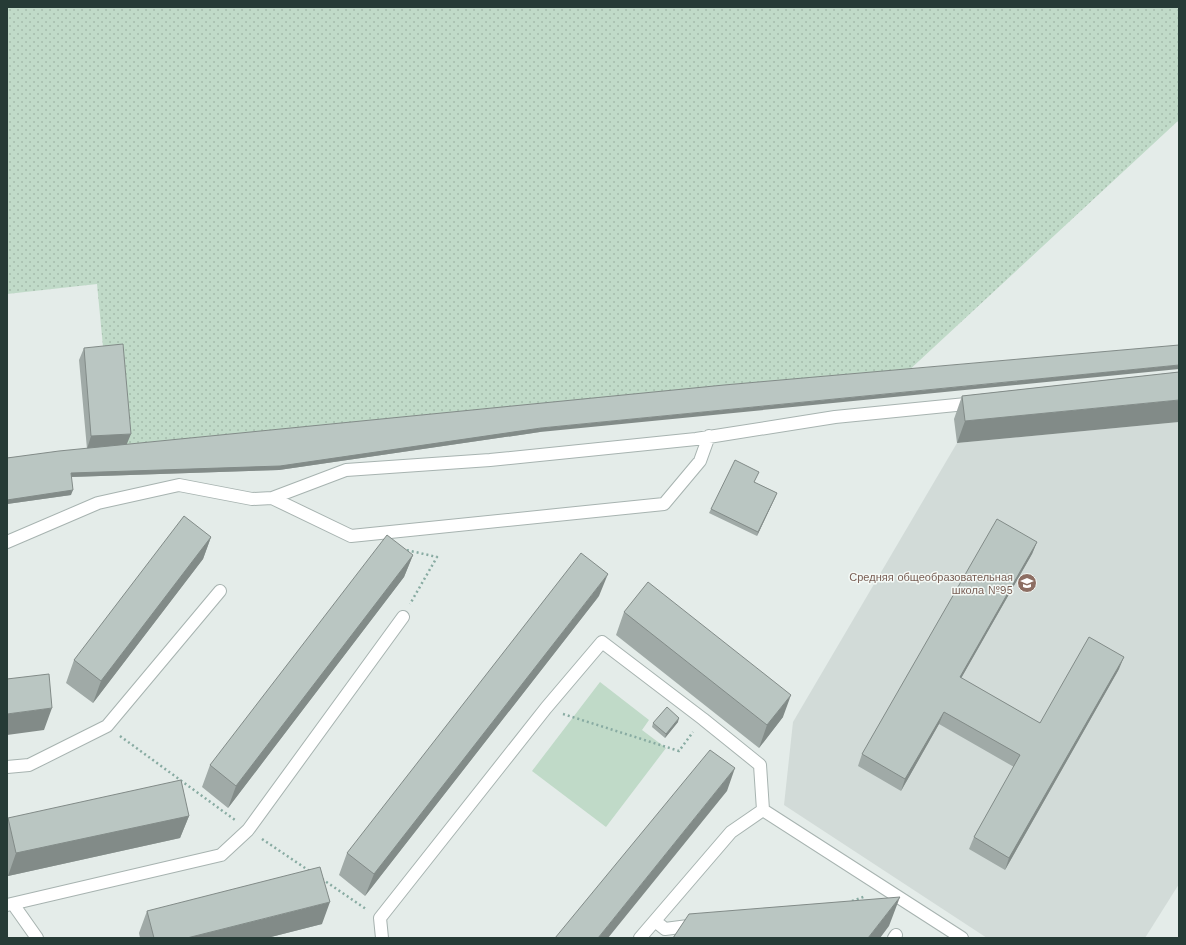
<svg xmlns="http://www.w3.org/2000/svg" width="1186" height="945" viewBox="0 0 1186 945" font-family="'Work Sans',sans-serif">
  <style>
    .built { fill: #d2dbd8 }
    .grass { fill: url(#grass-dots) }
    .green { fill: #c0dac8 }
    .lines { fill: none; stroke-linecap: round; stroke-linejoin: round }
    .lane-casing { stroke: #a7b3b0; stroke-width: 14 }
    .path { stroke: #88aba2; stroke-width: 2.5; stroke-dasharray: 2 3; stroke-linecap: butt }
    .lane { stroke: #fff; stroke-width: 12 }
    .wall { fill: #a0aaa7 }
    .shaded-wall { fill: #828b88 }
    .building { fill: #bac6c2; stroke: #828b88 }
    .labels { text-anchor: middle; stroke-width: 3; stroke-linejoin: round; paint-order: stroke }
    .education-label { font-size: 11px; fill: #785e54; stroke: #f4f9f6; text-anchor: end }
  </style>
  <defs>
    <pattern id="grass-dots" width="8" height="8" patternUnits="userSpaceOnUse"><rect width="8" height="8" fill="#c0dac8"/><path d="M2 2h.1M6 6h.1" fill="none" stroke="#a5bcac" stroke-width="1.8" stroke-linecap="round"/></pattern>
  </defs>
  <rect width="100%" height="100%" fill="#e4ece9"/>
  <path class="built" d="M 1179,422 L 1179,884 L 1145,938 L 987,938 L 784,805 L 793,722 L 957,443 Z"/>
  <path class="grass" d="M 7,7 L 1179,7 L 1179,120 L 906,373 L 126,446 L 104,357 L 97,284 L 7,294 Z"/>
  <path class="green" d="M 600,682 L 649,720 L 642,730 L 666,748 L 606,827 L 532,771 Z"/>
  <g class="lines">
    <g class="lane-casing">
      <path id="lane" d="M 272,498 L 351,536 L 664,504 L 700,461 L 709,436
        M 7,542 L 98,503 L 179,485 L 252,499 L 272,498 L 346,470 L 490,460 L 696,439 L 835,417 L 976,403
        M 7,767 L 29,765 L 107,726 L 220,591
        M 13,904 L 37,938
        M 7,905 L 221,855 L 248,830 L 403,617
        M 655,921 L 665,929 L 696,925
        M 382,938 L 380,918 L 546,708 L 602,642 L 703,719 L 760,765 L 763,810
        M 640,938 L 731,832 L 763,810 L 962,938
        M 894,938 L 896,935"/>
    </g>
    <path class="path" d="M 402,549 L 437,557 L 410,604
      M 563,714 L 679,751 L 693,732
      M 120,736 L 235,820
      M 262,839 L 311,872
      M 322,879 L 366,909
      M 852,901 L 866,896"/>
    <use href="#lane" class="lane"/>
  </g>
  <path class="wall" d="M 84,348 L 127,445 L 540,432 L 279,470 L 71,477 L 71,495 L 7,504 L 7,458 L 87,449 L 79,360 Z
    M 1179,372 L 957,443 L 954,419 L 962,396 Z
    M 757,476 L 754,482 L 777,493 L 757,536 L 709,513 L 711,509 Z
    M 211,537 L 203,559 L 93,703 L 66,683 L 74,660 Z
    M 1037,542 L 1032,554 L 961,678 L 1040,723 L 1119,669 L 1005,870 L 969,849 L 974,837 L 1014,767 L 939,724 L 901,791 L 858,766 L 862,754 Z
    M 413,555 L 404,577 L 228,808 L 202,787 L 210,765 Z
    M 599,596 L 365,896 L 339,875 L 347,853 Z
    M 624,612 L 783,717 L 759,748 L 616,635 Z
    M 678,722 L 665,738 L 652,727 L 653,723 Z
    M 189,816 L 180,838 L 8,876 L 7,871 L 7,821 L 8,818 Z
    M 147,911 L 322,924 L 267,938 L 140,938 L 139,933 Z"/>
  <path class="shaded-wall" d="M 1179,365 L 1179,369 L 540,432 L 279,470 L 70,477 L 71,473 L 541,428 Z
    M 1179,400 L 1179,422 L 957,443 L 965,421 Z
    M 131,434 L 126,446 L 87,449 L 91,436 Z
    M 73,490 L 71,495 L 7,504 L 7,500 Z
    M 777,493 L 775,498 L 757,536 L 758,532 Z
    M 211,537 L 203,559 L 93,703 L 101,681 Z
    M 1037,542 L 1032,554 L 955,689 L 960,677 Z
    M 413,555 L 404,577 L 228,808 L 236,786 Z
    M 608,574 L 599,596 L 365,896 L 374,874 Z
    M 1124,657 L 1119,669 L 1005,870 L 1009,858 Z
    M 791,695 L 783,717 L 759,748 L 767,725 Z
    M 52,708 L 44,730 L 7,735 L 7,714 Z
    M 944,712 L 939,724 L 901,791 L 905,779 Z
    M 679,718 L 678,722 L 665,738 L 666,734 Z
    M 735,768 L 727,791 L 608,938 L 598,938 Z
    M 189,816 L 180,838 L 8,876 L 16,853 Z
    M 900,897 L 889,926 L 880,938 L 868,938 Z
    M 330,902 L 322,924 L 267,938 L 187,938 Z"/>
  <path class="building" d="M 123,344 L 131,434 L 91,436 L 84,348 Z
    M 1179,345 L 1179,365 L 541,428 L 280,466 L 71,473 L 73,490 L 7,500 L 7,458 L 59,451 L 724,385 Z
    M 1179,372 L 1179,400 L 965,421 L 962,396 Z
    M 735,460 L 759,472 L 754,482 L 777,493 L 758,532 L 711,509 Z
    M 184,516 L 211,537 L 101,681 L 74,660 Z
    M 997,519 L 1037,542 L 960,677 L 1040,723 L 1089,637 L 1124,657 L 1009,858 L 974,837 L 1020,755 L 944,712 L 905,779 L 862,754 Z
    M 387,535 L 413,555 L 236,786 L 210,765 Z
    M 581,553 L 608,574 L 374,874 L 347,853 Z
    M 648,582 L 791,695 L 767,725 L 624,612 Z
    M 49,674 L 52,708 L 7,714 L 7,679 Z
    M 667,707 L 679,718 L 666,734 L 653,723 Z
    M 710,750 L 735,768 L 598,938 L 555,938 Z
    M 181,780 L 189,816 L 16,853 L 8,818 Z
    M 320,867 L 330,902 L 187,938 L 154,938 L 147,911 Z
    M 900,897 L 868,938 L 673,938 L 689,914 Z"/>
  <defs>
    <g id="school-disc" transform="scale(1)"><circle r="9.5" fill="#8d6e63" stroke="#f4f9f6"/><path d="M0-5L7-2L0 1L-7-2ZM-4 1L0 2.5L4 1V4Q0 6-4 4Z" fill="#fff"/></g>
  </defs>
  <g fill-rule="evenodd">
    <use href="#school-disc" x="1027" y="583"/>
  </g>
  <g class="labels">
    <g class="education-label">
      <text x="1013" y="581">Средняя общеобразовательная<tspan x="1013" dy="13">школа №95</tspan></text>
    </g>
  </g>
  <rect width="1186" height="945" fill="none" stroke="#263b36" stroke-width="16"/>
</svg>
